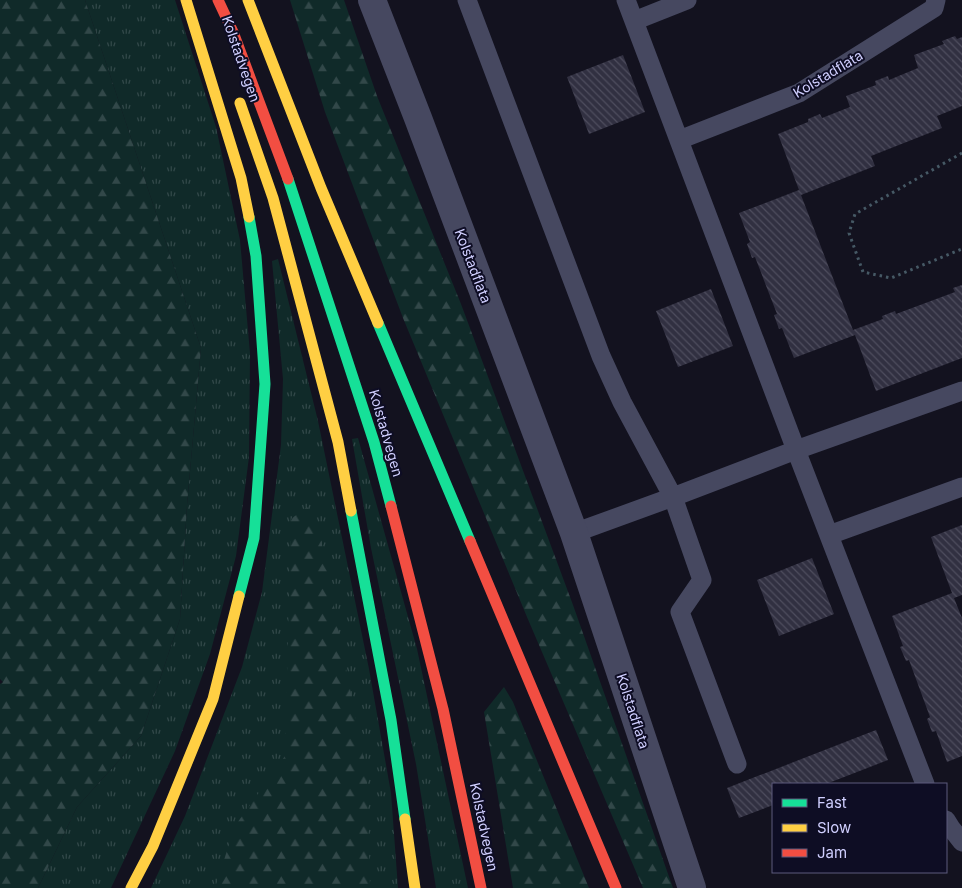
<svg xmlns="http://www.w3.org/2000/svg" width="962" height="888" viewBox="0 0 962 888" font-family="Inter,sans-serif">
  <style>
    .grass { fill: url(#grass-tufts) }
    .forest { fill: url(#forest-firs) }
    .building { fill: url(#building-back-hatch) }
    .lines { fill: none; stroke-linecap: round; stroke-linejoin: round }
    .path { stroke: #465965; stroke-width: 3; stroke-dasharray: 2.5 4; stroke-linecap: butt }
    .lane { stroke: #464860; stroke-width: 19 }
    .street { stroke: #464860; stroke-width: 28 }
    .fast { stroke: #16e098; stroke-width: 11 }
    .slow { stroke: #ffcf43; stroke-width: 11 }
    .jam { stroke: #f24e42; stroke-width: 11 }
    .labels { text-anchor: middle; stroke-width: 4; stroke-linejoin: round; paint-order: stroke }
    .street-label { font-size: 14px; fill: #d0cfff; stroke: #0e0d24 }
  </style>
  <defs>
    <pattern id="grass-tufts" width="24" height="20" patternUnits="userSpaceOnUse" patternTransform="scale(1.25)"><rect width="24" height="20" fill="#102a29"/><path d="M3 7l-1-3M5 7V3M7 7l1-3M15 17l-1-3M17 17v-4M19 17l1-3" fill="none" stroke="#324849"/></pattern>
    <pattern id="forest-firs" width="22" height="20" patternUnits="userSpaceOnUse" patternTransform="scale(1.25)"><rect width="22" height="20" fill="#102a29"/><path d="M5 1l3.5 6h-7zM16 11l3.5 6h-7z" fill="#324849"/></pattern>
    <pattern id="building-back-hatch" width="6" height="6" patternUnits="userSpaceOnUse" patternTransform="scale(1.25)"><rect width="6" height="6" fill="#313041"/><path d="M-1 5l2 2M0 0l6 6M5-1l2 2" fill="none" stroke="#4e4d5e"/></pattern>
  </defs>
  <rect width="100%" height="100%" fill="#13121f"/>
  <path class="grass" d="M 85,0 L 175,0 L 216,127 L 240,240 L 250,353 L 249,457 L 236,556 L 210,654 L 175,751 L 111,888 L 38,888 L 77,807 L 141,736 L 180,619 L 187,505 L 201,348 Z
    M 278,259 L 318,421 L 369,669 L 391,793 L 398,888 L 151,888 L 185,816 L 242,667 L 262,592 L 281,445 L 283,379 L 272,261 Z
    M 358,438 L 417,649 L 468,888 L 436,888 L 416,764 L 371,548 L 352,439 Z"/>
  <path class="forest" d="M 0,0 L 85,0 L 201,348 L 187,505 L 180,619 L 141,736 L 77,807 L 38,888 L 0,888 L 0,684 L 3,682 L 0,679 Z
    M 290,0 L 344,0 L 377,96 L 461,304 L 573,605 L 673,888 L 643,888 L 527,617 L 403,318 L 325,112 Z
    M 307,507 L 317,519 L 367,776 L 370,888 L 215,888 L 235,826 L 285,756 L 291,519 Z
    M 504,687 L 513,702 L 589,888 L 513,888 L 484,712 Z"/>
  <path class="building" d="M 955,36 L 957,39 L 962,37 L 962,106 L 937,116 L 942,128 L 871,156 L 875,166 L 801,195 L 853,330 L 883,319 L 882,316 L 895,311 L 896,314 L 955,292 L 953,288 L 962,285 L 962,358 L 876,391 L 855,335 L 794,358 L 782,328 L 779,329 L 774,315 L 777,314 L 755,257 L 752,258 L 747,244 L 750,242 L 739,213 L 799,190 L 778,134 L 808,122 L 808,119 L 820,114 L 822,118 L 850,107 L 846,96 L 876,85 L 875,81 L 888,76 L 889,80 L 918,68 L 914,55 L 944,44 L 942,41 Z
    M 623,55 L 645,112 L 589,134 L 567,77 Z
    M 711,289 L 733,346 L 678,367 L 656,311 Z
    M 962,525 L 962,595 L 954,598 L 962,618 L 962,756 L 947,762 L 936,731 L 932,732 L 927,719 L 930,717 L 909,660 L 906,661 L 900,647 L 903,646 L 892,616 L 952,593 L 931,537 Z
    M 812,558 L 834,614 L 779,636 L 757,580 Z
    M 876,730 L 888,760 L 826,784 L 773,784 L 773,805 L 739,818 L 727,788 Z"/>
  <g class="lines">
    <path class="path" d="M 962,153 L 855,214 L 849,233 L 863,272 L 891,278 L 962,249"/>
    <path class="lane" d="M 467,0 L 601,356 L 622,402 L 673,497 L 702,580 L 680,612 L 737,764
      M 626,0 L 796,450 L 925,784
      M 634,21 L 687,0
      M 679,140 L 799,93 L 934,8 L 936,0
      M 574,533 L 673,497 L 796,450 L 962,391
      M 829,535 L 962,487
      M 946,820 L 951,828 L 962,842"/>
    <path class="street" d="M 372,0 L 418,118 L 574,533 L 692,888"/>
    <path class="fast" d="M 288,179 L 374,442 L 391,506
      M 378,323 L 470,541
      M 351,511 L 391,720 L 405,819
      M 239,596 L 254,538 L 265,384 L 256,256 L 249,217"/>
    <path class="slow" d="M 186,0 L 241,178 L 249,217
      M 248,0 L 321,188 L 378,323
      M 240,103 L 273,198 L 338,442 L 351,511
      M 405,819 L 415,888
      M 131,888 L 153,846 L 213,699 L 239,596"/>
    <path class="jam" d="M 218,0 L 233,32 L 288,179
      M 391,506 L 443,709 L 481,888
      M 470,541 L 616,888"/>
  </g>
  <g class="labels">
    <g class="street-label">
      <text transform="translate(241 59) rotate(71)" y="5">Kolstadvegen</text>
      <text transform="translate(828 74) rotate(-31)" y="5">Kolstadflata</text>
      <text transform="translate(473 266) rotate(69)" y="5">Kolstadflata</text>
      <text transform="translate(386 433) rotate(74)" y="5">Kolstadvegen</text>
      <text transform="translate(633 711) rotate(72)" y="5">Kolstadflata</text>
      <text transform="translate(484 827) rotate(78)" y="5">Kolstadvegen</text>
    </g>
  </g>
  <rect x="772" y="783" width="175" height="90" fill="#0e0d24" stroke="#5c5b7c"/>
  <rect x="782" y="799" width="25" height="8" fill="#16e098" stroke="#5c5b7c"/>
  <text x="817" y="808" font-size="15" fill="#d0cfff">Fast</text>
  <rect x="782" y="824" width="25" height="8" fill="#ffcf43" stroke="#5c5b7c"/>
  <text x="817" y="833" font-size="15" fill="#d0cfff">Slow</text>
  <rect x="782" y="849" width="25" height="8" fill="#f24e42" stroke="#5c5b7c"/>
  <text x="817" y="858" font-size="15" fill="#d0cfff">Jam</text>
</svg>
